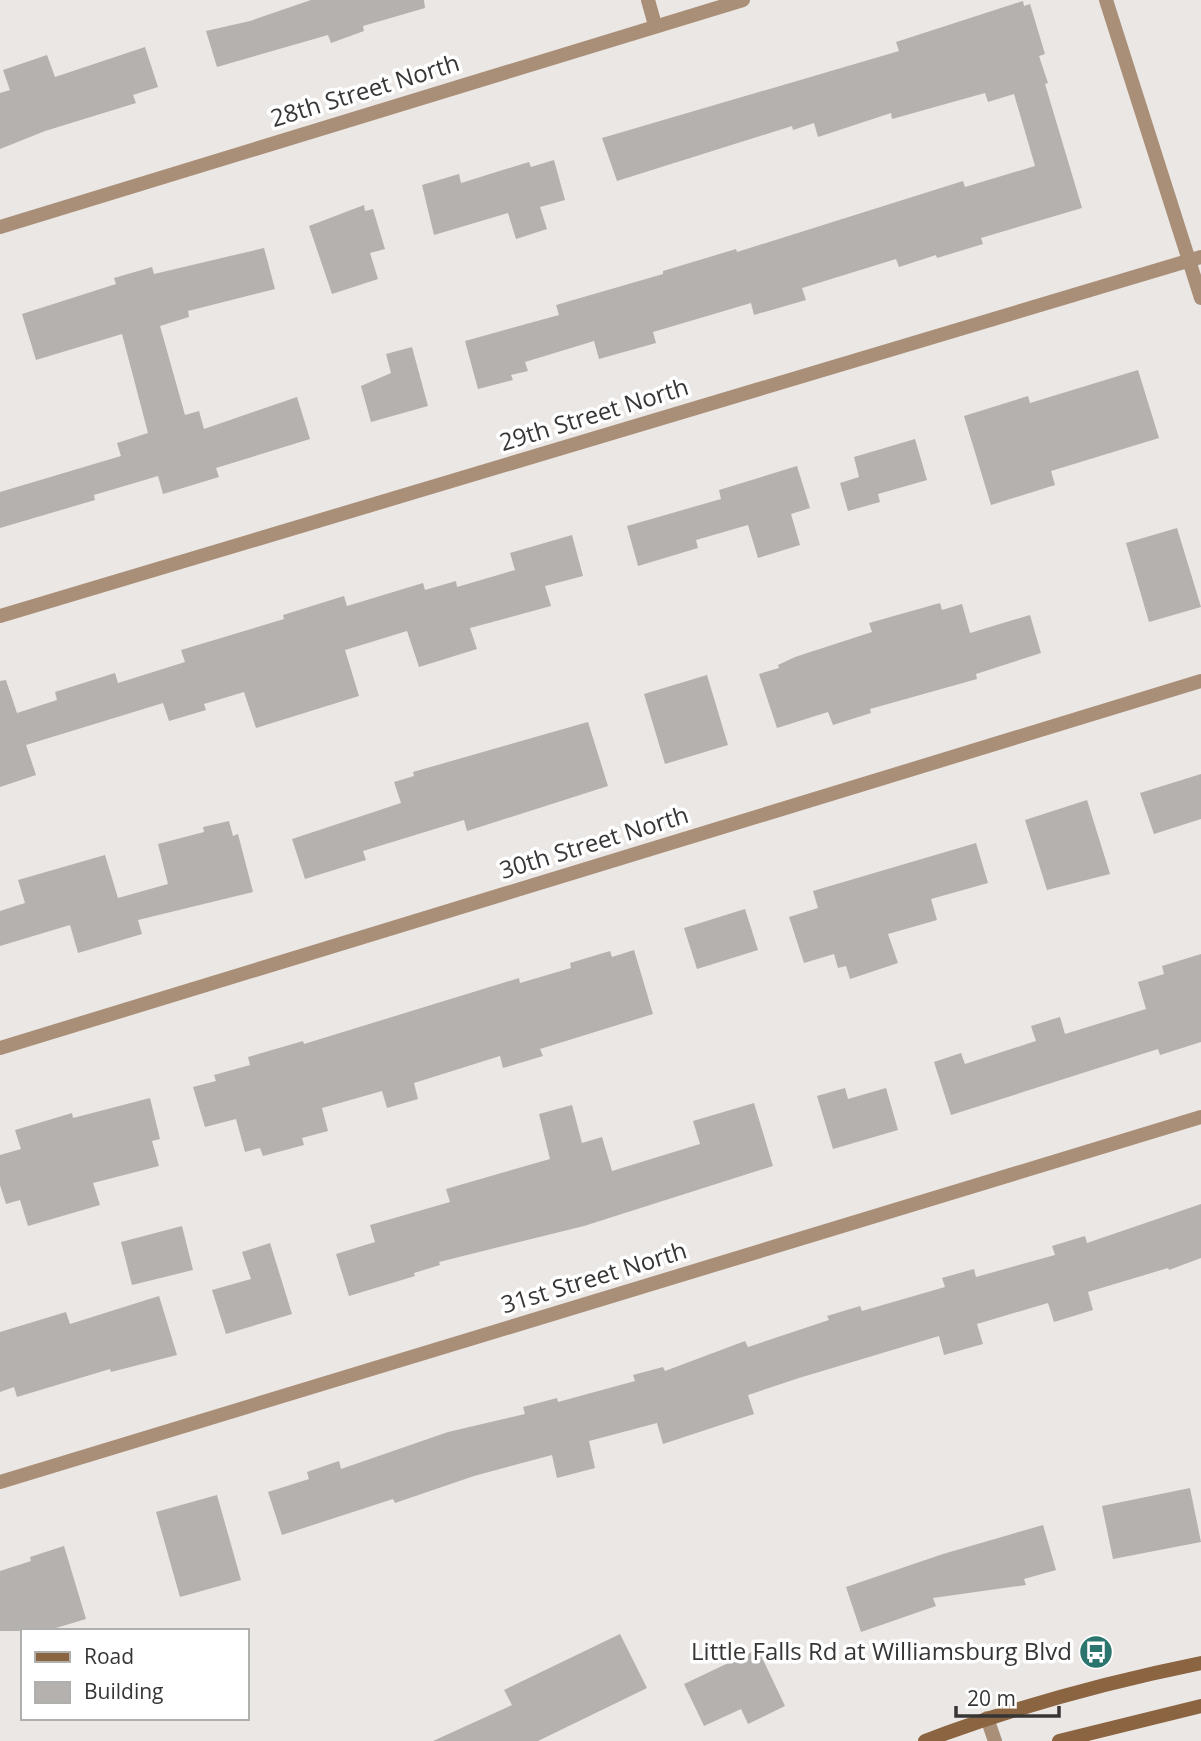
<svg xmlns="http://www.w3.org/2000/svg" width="1201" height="1741" viewBox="0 0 1201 1741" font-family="'Open Sans',sans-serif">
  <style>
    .building { fill: #b4b1ae }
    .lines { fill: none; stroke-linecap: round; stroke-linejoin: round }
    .lane { stroke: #aa8f78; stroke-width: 14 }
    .street { stroke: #aa8f78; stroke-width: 14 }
    .secondary { stroke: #8b6441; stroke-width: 14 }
    .labels { text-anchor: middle; stroke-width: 7; stroke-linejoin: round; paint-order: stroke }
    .street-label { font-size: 24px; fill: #383635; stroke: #fff }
    .poi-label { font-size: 24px; fill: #383635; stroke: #fff; text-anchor: end }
  </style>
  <rect width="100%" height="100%" fill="#ebe7e4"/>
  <path class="building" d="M 311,0 L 424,0 L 425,8 L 363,26 L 364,31 L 331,43 L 328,35 L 217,67 L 206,31 L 250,21 Z
    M 1023,1 L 1024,6 L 1030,4 L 1045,54 L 1039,56 L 1048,83 L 1045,84 L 1082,208 L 981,238 L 983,244 L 937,258 L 936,255 L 899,267 L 896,259 L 802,288 L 806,300 L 754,315 L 751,303 L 653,332 L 656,343 L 599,359 L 594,341 L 525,362 L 528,371 L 511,375 L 513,380 L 478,389 L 465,341 L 559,315 L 556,305 L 663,274 L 663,271 L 736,249 L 737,252 L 963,181 L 965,187 L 1035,166 L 1014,94 L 988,102 L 985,93 L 892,119 L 891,113 L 818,137 L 814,123 L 793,130 L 792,126 L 617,181 L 602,138 L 899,51 L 896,42 Z
    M 145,47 L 158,87 L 133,95 L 136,103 L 45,131 L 0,149 L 0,93 L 10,90 L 3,70 L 47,55 L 55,77 Z
    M 554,160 L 565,200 L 540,207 L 547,229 L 516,239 L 508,213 L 434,235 L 422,185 L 459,174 L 461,183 L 529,162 L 531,167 Z
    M 364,205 L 365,211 L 373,209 L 385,249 L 370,253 L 378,279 L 332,294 L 309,226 Z
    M 264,248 L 275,289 L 188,311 L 189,317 L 160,326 L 185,415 L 199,411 L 204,429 L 297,397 L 310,439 L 216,468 L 219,477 L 163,494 L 158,476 L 94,495 L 95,500 L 0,528 L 0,492 L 121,456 L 117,443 L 148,433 L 122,334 L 36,360 L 22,314 L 116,284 L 114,278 L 152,267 L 154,274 Z
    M 412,347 L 428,406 L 371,422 L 361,386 L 391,373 L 386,354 Z
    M 1138,370 L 1159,438 L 1051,471 L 1055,485 L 991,505 L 964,416 L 1028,396 L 1030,403 Z
    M 915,439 L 927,480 L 878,494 L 880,502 L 848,511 L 840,483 L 859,477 L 854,457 Z
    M 797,466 L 810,508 L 791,514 L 800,545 L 758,558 L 748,525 L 696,540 L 698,548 L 638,566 L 627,526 L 721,499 L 719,490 Z
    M 1177,528 L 1201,607 L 1149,622 L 1126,543 Z
    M 572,535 L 583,576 L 545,586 L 551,606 L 470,628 L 477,649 L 419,667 L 407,631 L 345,650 L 359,696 L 256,728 L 244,692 L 204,704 L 206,710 L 169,721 L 163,703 L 26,745 L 36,775 L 0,787 L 0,681 L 6,680 L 17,713 L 57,700 L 55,692 L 115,673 L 118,683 L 185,662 L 181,650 L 284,619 L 283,615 L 344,596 L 347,606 L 423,583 L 425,590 L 456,581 L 457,587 L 515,570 L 510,553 Z
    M 940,603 L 942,610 L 962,604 L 970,633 L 1030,615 L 1041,653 L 976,674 L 977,679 L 870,709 L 871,713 L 833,725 L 828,712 L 777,728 L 759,674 L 779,668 L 778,665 L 795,657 L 872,632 L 869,623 Z
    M 707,675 L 728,745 L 665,764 L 644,694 Z
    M 588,722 L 608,786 L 467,831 L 464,820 L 363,851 L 366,860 L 305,879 L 292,839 L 401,803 L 394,782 L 414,776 L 413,772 Z
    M 1201,774 L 1201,819 L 1154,834 L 1140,793 Z
    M 1087,800 L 1110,874 L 1047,890 L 1025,820 Z
    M 229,821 L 233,836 L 238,834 L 253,892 L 138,920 L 142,934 L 78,953 L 70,925 L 0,946 L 0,911 L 25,903 L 18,880 L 105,855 L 118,898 L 168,884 L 158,844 L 204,832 L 203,827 Z
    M 976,843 L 988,883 L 931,899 L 937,920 L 888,934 L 898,963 L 850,979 L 846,966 L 838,968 L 834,954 L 804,963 L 789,917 L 818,908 L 813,891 Z
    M 745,909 L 758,950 L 697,969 L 684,928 Z
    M 634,950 L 653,1014 L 540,1049 L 543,1056 L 503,1068 L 500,1056 L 414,1083 L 418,1099 L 387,1108 L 382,1091 L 322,1108 L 328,1131 L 302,1138 L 304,1145 L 263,1156 L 260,1148 L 245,1152 L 236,1119 L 205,1127 L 193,1087 L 216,1081 L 214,1075 L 250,1065 L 248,1057 L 303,1041 L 304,1044 L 519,978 L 520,983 L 571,968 L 570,963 L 610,951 L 612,957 Z
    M 1201,954 L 1201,1042 L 1160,1055 L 1158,1049 L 951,1115 L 934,1062 L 961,1053 L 965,1064 L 1036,1041 L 1031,1026 L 1060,1017 L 1065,1034 L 1146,1009 L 1138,982 L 1164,974 L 1162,966 Z
    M 845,1088 L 848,1099 L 886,1088 L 898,1130 L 833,1149 L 817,1096 Z
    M 150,1098 L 160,1139 L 152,1141 L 159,1166 L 93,1183 L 100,1205 L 28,1226 L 20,1200 L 6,1204 L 0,1185 L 0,1155 L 21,1149 L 15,1130 L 72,1113 L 73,1118 Z
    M 754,1103 L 773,1166 L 584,1226 L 439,1262 L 440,1265 L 414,1273 L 415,1276 L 349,1296 L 336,1254 L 375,1242 L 370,1225 L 450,1202 L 446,1189 L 550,1159 L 539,1114 L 572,1105 L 582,1143 L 602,1137 L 612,1171 L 700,1144 L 693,1121 Z
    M 1201,1204 L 1201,1258 L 1169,1270 L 1168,1268 L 1088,1292 L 1093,1310 L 1054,1322 L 1048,1303 L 977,1324 L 983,1344 L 944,1355 L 939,1336 L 799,1378 L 748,1395 L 754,1414 L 663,1444 L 657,1423 L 589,1441 L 595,1468 L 557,1478 L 552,1455 L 474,1476 L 395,1503 L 393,1499 L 282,1535 L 268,1492 L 309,1479 L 307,1472 L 339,1461 L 341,1469 L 448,1432 L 525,1414 L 523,1407 L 557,1398 L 558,1402 L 635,1381 L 633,1375 L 663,1367 L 665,1371 L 745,1341 L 748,1347 L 829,1320 L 827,1316 L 860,1306 L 862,1311 L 945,1287 L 942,1278 L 974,1269 L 976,1277 L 1055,1255 L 1052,1246 L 1085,1236 L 1087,1243 Z
    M 182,1226 L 193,1270 L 132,1285 L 121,1242 Z
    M 270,1243 L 292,1314 L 226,1334 L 212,1290 L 251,1279 L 242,1252 Z
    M 159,1296 L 177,1355 L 111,1372 L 110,1369 L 17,1397 L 14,1387 L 0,1392 L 0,1332 L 66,1312 L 70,1324 Z
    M 1190,1488 L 1201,1542 L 1113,1559 L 1102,1506 Z
    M 217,1495 L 241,1580 L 180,1597 L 156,1512 Z
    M 1043,1525 L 1056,1570 L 1024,1579 L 1026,1585 L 933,1598 L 936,1606 L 861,1632 L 846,1587 L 943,1554 Z
    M 64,1546 L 86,1619 L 46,1631 L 0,1631 L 0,1571 L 31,1561 L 30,1557 Z
    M 620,1634 L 647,1688 L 538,1741 L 433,1741 L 512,1705 L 504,1690 Z
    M 758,1649 L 785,1706 L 748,1724 L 741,1709 L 704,1726 L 684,1684 Z"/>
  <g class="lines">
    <path class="lane" d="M 987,1718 L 995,1741"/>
    <path class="street" d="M 648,0 L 655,25
      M 1106,0 L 1201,298
      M 0,227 L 743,0
      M 0,616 L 1201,257
      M 0,1048 L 1201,681
      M 0,1482 L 1201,1117"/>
    <path class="secondary" d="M 925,1741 C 1015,1707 1107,1682 1201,1663
      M 1059,1741 L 1201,1706"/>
  </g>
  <defs>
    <g id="bus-disc" transform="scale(1.75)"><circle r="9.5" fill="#2c756e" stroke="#fff"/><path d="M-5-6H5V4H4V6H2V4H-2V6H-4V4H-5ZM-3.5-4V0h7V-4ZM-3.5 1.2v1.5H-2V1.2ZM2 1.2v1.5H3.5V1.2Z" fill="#fff"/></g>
  </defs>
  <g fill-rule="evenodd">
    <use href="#bus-disc" x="1096" y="1652"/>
  </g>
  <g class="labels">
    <g class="street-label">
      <text transform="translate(365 91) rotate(-17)" y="8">28th Street North</text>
      <text transform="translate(594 415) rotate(-17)" y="8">29th Street North</text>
      <text transform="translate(594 843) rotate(-17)" y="8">30th Street North</text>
      <text transform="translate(594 1278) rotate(-17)" y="8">31st Street North</text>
    </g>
    <g class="poi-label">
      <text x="1072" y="1660">Little Falls Rd at Williamsburg Blvd</text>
    </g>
  </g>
  <rect x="21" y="1629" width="228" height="91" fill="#ffffff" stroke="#afafae" stroke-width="2"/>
  <rect x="35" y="1652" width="35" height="10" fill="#8b6441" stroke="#afafae" stroke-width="2"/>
  <text x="84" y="1664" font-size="21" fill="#383635">Road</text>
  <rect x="35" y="1682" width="35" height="21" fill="#b4b1ae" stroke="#afafae" stroke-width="2"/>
  <text x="84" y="1699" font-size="21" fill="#383635">Building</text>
  <path d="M956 1706v10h103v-10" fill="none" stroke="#383635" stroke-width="3.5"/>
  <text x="967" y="1706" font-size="21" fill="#383635" stroke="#ffffff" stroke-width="5" paint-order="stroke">20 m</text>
</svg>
